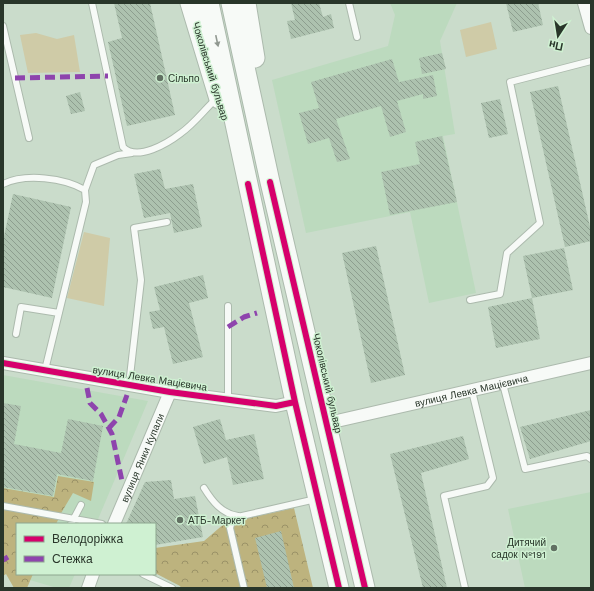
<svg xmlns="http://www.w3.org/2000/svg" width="594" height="591" viewBox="0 0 594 591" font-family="'Work Sans',sans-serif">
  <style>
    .built { fill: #bcdabe }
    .forest { fill: url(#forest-crowns) }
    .green { fill: #cfcba7 }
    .building { fill: url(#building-back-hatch) }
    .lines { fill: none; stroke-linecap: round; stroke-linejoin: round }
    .lane-casing { stroke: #acbaad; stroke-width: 8 }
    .street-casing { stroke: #acbaad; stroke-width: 14 }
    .primary-casing { stroke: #acbaad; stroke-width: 21 }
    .lane { stroke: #f7faf7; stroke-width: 6 }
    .street { stroke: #f7faf7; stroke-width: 12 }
    .primary { stroke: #f7faf7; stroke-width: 19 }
    .quiet { stroke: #8e44ad; stroke-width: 5; stroke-dasharray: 10 5; stroke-linecap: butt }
    .cycleway-casing { stroke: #cff1d2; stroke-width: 8 }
    .cycleway { stroke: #d6006c; stroke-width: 6 }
    .oneway { fill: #909890 }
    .poi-dot { fill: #617062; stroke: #cff1d2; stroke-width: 1.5 }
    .labels { text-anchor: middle; stroke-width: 3; stroke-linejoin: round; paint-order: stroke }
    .street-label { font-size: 10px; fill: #29362a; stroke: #cff1d2 }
    .poi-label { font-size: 10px; fill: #29362a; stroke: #cff1d2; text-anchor: start }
  </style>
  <defs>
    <pattern id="forest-crowns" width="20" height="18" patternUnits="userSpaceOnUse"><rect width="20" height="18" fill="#bdb37e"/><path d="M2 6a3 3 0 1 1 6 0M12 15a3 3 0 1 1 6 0" fill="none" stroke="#9a9267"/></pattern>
    <pattern id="building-back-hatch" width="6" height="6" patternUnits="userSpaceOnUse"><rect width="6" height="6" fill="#adc2af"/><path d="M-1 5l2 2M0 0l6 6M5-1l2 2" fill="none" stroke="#8d9e8f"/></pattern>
  </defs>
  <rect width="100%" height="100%" fill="#cadccb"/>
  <path class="built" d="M 390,3 L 457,3 L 440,41 L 455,134 L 443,136 L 476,293 L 429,303 L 410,212 L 306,233 L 272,80 L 388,46 L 395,15 Z
    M 3,375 L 148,401 L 96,524 L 17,524 L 17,574 L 75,574 L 69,588 L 57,588 L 3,572 Z
    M 591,492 L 591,588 L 525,588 L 508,509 Z"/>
  <path class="forest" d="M 58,476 L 94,482 L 91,501 L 73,493 L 60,515 L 3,504 L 3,488 L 54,497 Z
    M 3,508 L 59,518 L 56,524 L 17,524 L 17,574 L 33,574 L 27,588 L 14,588 L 6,574 L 3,576 Z
    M 294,508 L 313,588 L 181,588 L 180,586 L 155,573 L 155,548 L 204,541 L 225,523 Z"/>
  <path class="green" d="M 491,22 L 497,49 L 466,57 L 460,30 Z
    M 36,33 L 57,39 L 74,35 L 80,72 L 28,73 L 20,35 Z
    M 84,232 L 110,238 L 104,306 L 67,298 Z"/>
  <path class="building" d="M 114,3 L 150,3 L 175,115 L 127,126 L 108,42 L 122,38 Z
    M 291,3 L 319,3 L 323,17 L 331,14 L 334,28 L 291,39 L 287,21 L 295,20 Z
    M 506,3 L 538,3 L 543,25 L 513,32 Z
    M 442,53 L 446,69 L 422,74 L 419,58 Z
    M 392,59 L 399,82 L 433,75 L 437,96 L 423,99 L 423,94 L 397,101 L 406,132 L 390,137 L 381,106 L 336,119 L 350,159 L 337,162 L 329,138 L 308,144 L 299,113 L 319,108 L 311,82 Z
    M 558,86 L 591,231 L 591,241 L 565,247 L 530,92 Z
    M 80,92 L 85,111 L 71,114 L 66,96 Z
    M 500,99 L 508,134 L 489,138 L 481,103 Z
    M 442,136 L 457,202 L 390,215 L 381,172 L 420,164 L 415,142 Z
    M 160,169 L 165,189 L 193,184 L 202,227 L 174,233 L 170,213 L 144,218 L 134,174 Z
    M 13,194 L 71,207 L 52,298 L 3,287 L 3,241 Z
    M 376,246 L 405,375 L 371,383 L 342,253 Z
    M 564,248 L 573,290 L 532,298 L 523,256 Z
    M 203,275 L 208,298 L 189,303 L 203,357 L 173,364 L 164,327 L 153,329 L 149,312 L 160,310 L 154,287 Z
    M 532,298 L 540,339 L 496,348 L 488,307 Z
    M 3,403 L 21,406 L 14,444 L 61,453 L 68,419 L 103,426 L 93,481 L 57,474 L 53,496 L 3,487 Z
    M 591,410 L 591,441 L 530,459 L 520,427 Z
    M 220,419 L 226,440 L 254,434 L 264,479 L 233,485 L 227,457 L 204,464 L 193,427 Z
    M 463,436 L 469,459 L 421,473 L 447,588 L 423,588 L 390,454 Z
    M 171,480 L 174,499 L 195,496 L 203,537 L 155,545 L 155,524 L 126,524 L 145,482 Z
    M 281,531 L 294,588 L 267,588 L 255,538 Z"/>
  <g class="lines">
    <g class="lane-casing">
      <path id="lane" d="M 92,3 L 123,147 C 137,162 168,143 181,133 C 194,124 205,109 217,98
        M 349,3 L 357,37
        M 3,26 L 29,138
        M 3,184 C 26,173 64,178 85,190 L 86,202 L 45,370
        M 85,190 L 94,165 L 118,155 L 132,153
        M 470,300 L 500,294 L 507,253 L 540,223 L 510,82 L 591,61
        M 228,306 L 228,400
        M 16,334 L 21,307 L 59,313
        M 503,384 L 525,469 L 587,456 L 591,459
        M 129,385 L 141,280 L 134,228 L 167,222
        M 204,488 C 212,501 222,514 238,516
        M 3,506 L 102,524
        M 71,524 L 81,505
        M 143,574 L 172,588
        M 244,588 L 230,528 L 233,518 L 316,499
        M 465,588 L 444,496 L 487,486 L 493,478 L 472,391"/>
    </g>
    <g class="street-casing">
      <g id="street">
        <path d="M 584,3 L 591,28"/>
        <path d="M 3,363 L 170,392 L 276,406 L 295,402"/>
        <path id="s1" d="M 328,423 L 591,363"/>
        <path id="s2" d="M 114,524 L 170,392"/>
        <path d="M 88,588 L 93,574"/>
      </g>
    </g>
    <g class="primary-casing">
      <path id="primary" d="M 190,3 L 219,99
        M 209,3 L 295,402 L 339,588
        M 231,3 L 270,182 L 365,588
        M 246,3 L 255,58"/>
    </g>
    <use href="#lane" class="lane"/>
    <use href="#street" class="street"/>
    <use href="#primary" class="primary"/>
    <path class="quiet" d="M 15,78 L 108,76
      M 228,327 L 244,317 L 257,313
      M 87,388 L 90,403 L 101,414 L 112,434 L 122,481
      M 109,428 L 119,417 L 127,395
      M 3,560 L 8,557"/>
    <g class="cycleway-casing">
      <path id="cycleway" d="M 270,182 L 365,588
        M 248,184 L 295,402 L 339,588
        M 3,363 L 170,392 L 276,406 L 295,402"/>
    </g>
    <use href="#cycleway" class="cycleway"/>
  </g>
  <defs><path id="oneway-solid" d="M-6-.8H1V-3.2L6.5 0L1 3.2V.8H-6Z"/></defs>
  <use class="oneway" href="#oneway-solid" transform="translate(217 41) rotate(78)"/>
  <g class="poi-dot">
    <circle cx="160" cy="78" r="4"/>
    <circle cx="180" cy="520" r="4"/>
    <circle cx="554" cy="548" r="4"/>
  </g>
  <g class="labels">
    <g class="street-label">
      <text transform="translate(211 71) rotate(73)" y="4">Чоколівський бульвар</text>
      <text transform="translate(150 378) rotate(9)" y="4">вулиця Левка Мацієвича</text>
      <text transform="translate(328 383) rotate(77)" y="4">Чоколівський бульвар</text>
      <text dy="4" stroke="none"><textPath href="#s1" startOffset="147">вулиця Левка Мацієвича</textPath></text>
      <text dy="4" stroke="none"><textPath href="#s2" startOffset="72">вулиця Янки Купали</textPath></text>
    </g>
    <g class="poi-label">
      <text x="168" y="82">Сільпо</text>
      <text x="188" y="524">АТБ-Маркет</text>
      <text x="546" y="546" text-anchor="end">Дитячий<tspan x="546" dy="12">садок №191</tspan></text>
    </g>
  </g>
  <rect width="594" height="591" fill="none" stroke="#29362a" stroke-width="8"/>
  <rect x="16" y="523" width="140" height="52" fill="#cff1d2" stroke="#8da68f"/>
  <rect x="24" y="536" width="20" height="6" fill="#d6006c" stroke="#8da68f"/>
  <text x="52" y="543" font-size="12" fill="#29362a">Велодоріжка</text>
  <rect x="24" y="556" width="20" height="6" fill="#8e44ad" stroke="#8da68f"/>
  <text x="52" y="563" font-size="12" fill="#29362a">Стежка</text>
  <g transform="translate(558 36) rotate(192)" stroke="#cff1d2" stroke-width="3" paint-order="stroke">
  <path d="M0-3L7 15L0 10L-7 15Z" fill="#29362a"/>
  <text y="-6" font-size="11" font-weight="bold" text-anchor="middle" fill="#29362a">Пн</text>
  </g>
</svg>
